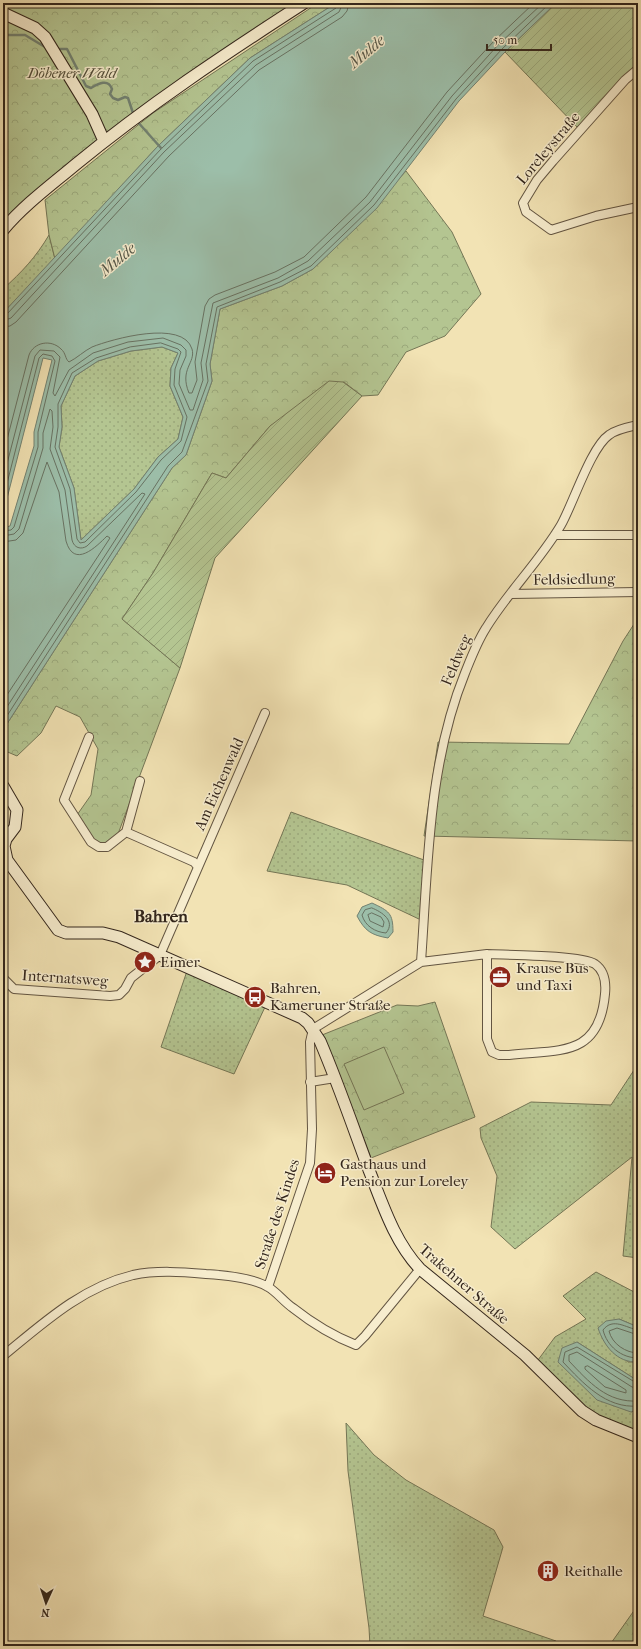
<svg xmlns="http://www.w3.org/2000/svg" width="641" height="1649" viewBox="0 0 641 1649" font-family="'IM FELL French Canon',serif">
  <style>
    .grass { fill: url(#grass-dots); stroke: #747656 }
    .forest { fill: url(#forest-crowns); stroke: #747656 }
    .garden { fill: url(#garden-furrows); stroke: #747656 }
    .pitch { fill: #b4c591; stroke: #747656 }
    .water { fill: #9cbea9; stroke: #728171; fill-rule: evenodd }
    .lines { fill: none; stroke-linecap: round; stroke-linejoin: round }
    .shore { stroke: #687262; stroke-width: 1 }
    .stream { stroke: #728171; stroke-width: 2.5 }
    .street-casing { stroke: #635542; stroke-width: 10 }
    .secondary-casing { stroke: #33261c; stroke-width: 13 }
    .street { stroke: #f7edce; stroke-width: 8 }
    .secondary { stroke: #f7edce; stroke-width: 11 }
    .labels { text-anchor: middle; stroke-width: 3; stroke-linejoin: round; paint-order: stroke }
    .park-label { font-size: 15px; font-style: italic; fill: #534e39; stroke: #f7edce }
    .street-label { font-size: 15px; fill: #33261c; stroke: #f7edce }
    .poi-label { font-size: 15px; fill: #33261c; stroke: #f7edce; text-anchor: start }
    .water-label { font-size: 16px; font-style: italic; fill: #525446; stroke: #f7edce }
    .quarter-label { font-size: 17px; font-weight: bold; fill: #33261c; stroke: #f7edce }
  </style>
  <defs>
    <pattern id="grass-dots" width="8" height="8" patternUnits="userSpaceOnUse"><rect width="8" height="8" fill="#b4c591"/><path d="M2 2h.1M6 6h.1" fill="none" stroke="#9ba97c" stroke-width="1.8" stroke-linecap="round"/></pattern>
    <pattern id="forest-crowns" width="20" height="18" patternUnits="userSpaceOnUse"><rect width="20" height="18" fill="#b4c591"/><path d="M2 6a3 3 0 1 1 6 0M12 15a3 3 0 1 1 6 0" fill="none" stroke="#9ba97c"/></pattern>
    <pattern id="garden-furrows" width="10" height="10" patternUnits="userSpaceOnUse"><rect width="10" height="10" fill="#b4c591"/><path d="M-1 1l2-2M0 10L10 0M9 11l2-2" fill="none" stroke="#9ba97c"/></pattern>
  </defs>
  <rect width="100%" height="100%" fill="#f2e3b4"/>
  <filter id="stains"><feTurbulence type="fractalNoise" baseFrequency=".005" numOctaves="4"/><feColorMatrix values="0 0 0 0 .2 0 0 0 0 .09 0 0 0 0 .02 0 0 0 .5 -.17"/></filter>
  <radialGradient id="worn" r=".72"><stop offset=".6" stop-color="#630" stop-opacity="0"/><stop offset="1" stop-color="#630" stop-opacity=".3"/></radialGradient>
  <path class="grass" d="M 49,235 L 55,259 L 3,313 L 3,289 C 22,272 36,257 49,235 Z
    M 162,347 L 178,353 L 171,368 L 170,386 L 183,417 L 178,439 L 158,457 L 134,489 L 81,540 L 74,488 L 59,447 L 62,427 L 61,406 L 75,376 L 98,361 L 131,351 Z
    M 291,812 L 424,860 L 421,920 L 347,885 L 267,871 Z
    M 187,971 L 265,1007 L 234,1074 L 161,1047 Z
    M 638,1064 L 638,1258 L 623,1256 L 632,1157 L 515,1249 L 491,1227 L 497,1176 L 481,1138 L 480,1128 L 531,1102 L 611,1105 Z
    M 596,1272 L 638,1294 L 638,1327 L 619,1319 L 628,1362 L 638,1362 L 638,1381 L 577,1342 L 631,1412 L 638,1409 L 638,1433 L 591,1412 L 570,1395 L 538,1360 L 555,1337 L 586,1319 L 563,1296 Z
    M 346,1423 L 374,1455 L 406,1480 L 494,1530 L 503,1547 L 483,1616 L 556,1641 L 555,1646 L 370,1646 L 369,1628 L 348,1471 Z"/>
  <path class="forest" d="M 3,3 L 295,3 L 3,224 Z
    M 318,3 L 336,3 L 250,58 L 158,146 L 55,259 L 49,235 L 45,200 L 153,113 Z
    M 406,171 L 452,232 L 481,294 L 445,336 L 406,352 L 378,395 L 362,396 L 344,382 L 270,426 L 226,478 L 212,473 L 153,573 L 122,619 L 180,668 L 118,834 L 108,842 L 100,844 L 92,838 L 77,815 L 91,795 L 98,749 L 80,717 L 56,706 L 41,733 L 17,756 L 3,750 L 3,730 L 172,468 L 186,455 L 212,381 L 210,364 L 220,309 L 282,286 L 313,269 L 345,238 Z
    M 638,618 L 638,841 L 424,836 L 438,742 L 569,744 L 623,641 Z
    M 435,1002 L 475,1117 L 371,1158 L 322,1035 L 397,1005 L 418,1006 Z
    M 638,1605 L 638,1646 L 609,1646 Z"/>
  <path class="garden" d="M 556,3 L 638,3 L 638,69 L 577,127 L 505,52 Z
    M 329,381 L 343,382 L 362,396 L 215,558 L 180,668 L 122,619 L 153,573 L 212,473 L 226,478 L 270,426 Z"/>
  <path class="pitch" d="M 384,1047 L 404,1093 L 364,1110 L 344,1064 Z"/>
  <path class="water" d="M 336,3 L 556,3 L 505,52 L 459,101 L 377,208 L 313,269 L 282,286 L 220,309 L 210,364 L 212,381 L 186,455 L 172,468 L 3,730 L 3,528 L 10,526 L 34,446 L 34,432 L 52,360 L 43,358 L 3,514 L 3,313 L 158,146 L 250,58 ZM 162,347 L 178,353 L 171,368 L 170,386 L 183,417 L 178,439 L 158,457 L 134,489 L 81,540 L 74,488 L 59,447 L 62,427 L 61,406 L 75,376 L 98,361 L 131,351 Z
    M 372,903 C 389,911 393,913 393,932 L 388,938 C 371,935 365,931 357,916 L 362,907 Z
    M 619,1319 L 638,1327 L 638,1362 C 617,1363 604,1346 598,1328 L 606,1321 Z
    M 577,1342 L 638,1381 L 638,1409 L 631,1412 L 597,1400 L 558,1362 L 562,1348 Z"/>
  <g class="lines">
    <path class="shore" d="M 3,316 L 7,314 L 161,149 L 253,61 L 336,8 L 338,3
      M 3,321 L 11,318 L 164,152 L 256,65 L 339,12 L 343,3
      M 3,327 L 10,326 L 16,322 L 169,156 L 259,70 L 342,17 L 347,11 L 349,3
      M 161,343 L 178,349 L 181,352 L 175,369 L 174,385 L 187,417 L 181,441 L 161,460 L 136,492 L 85,542 L 80,543 L 77,539 L 70,489 L 55,447 L 58,427 L 58,404 L 72,373 L 96,358 L 130,347 Z
      M 3,455 L 29,355 C 34,342 51,339 61,349 C 66,353 65,359 69,362 C 77,358 84,351 92,347 C 112,339 183,319 192,349 C 196,363 179,369 189,393 L 192,393 L 197,380 L 195,362 L 205,306 L 209,299 L 215,295 L 275,272 L 304,257 L 366,197 L 447,92 L 494,41 L 534,3
      M 3,479 L 35,356 L 40,350 L 54,351 L 60,357 L 53,393 L 55,396 L 69,370 L 93,353 L 128,342 L 163,338 L 181,345 L 186,350 L 186,356 L 180,370 L 179,384 L 190,410 L 193,410 L 203,380 L 201,363 L 213,303 L 278,278 L 308,261 L 370,202 L 452,96 L 498,45 L 543,3
      M 3,499 L 39,358 L 43,354 L 52,356 L 55,361 L 38,432 L 38,447 L 14,527 L 11,530 L 3,531
      M 3,536 L 14,534 L 19,529 L 43,448 L 43,433 L 50,409 L 52,411 L 53,427 L 50,449 L 65,490 L 72,540 C 74,548 81,550 87,546 L 142,493 L 145,494 L 3,713
      M 3,542 L 16,540 L 23,533 L 47,462 L 59,492 L 66,541 C 74,569 96,547 107,536 L 110,538 L 3,701
      M 3,722 L 168,466 L 182,452 L 208,381 L 206,364 L 217,307 L 280,282 L 311,266 L 374,205 L 456,99 L 502,49 L 550,3
      M 372,908 C 382,912 396,921 386,933 C 375,932 365,926 362,915 L 365,910 Z
      M 372,913 L 381,917 L 384,922 L 383,927 L 370,921 L 368,915 Z
      M 638,1330 C 626,1328 613,1317 603,1330 C 607,1346 621,1358 638,1358
      M 638,1335 L 617,1328 L 609,1331 C 612,1344 626,1353 638,1353
      M 588,1366 L 626,1390 L 626,1393 L 605,1387 L 585,1369 L 585,1367 Z
      M 638,1384 L 577,1347 L 565,1352 L 563,1362 C 583,1383 606,1409 638,1406
      M 638,1389 L 632,1387 L 577,1352 L 569,1355 L 569,1361 C 589,1382 607,1403 638,1401"/>
    <path class="stream" d="M 3,35 L 25,35 L 45,47
      M 56,49 L 67,49 L 86,86 L 91,88 C 98,84 108,78 112,89 L 110,94 L 113,98 L 118,100 L 125,97 L 128,98 L 134,116
      M 136,120 L 161,148"/>
    <g class="street-casing">
      <path id="street" d="M 638,69 L 625,80 L 553,161 L 537,180 L 523,203 L 526,212 L 551,230 L 596,216 L 638,207
        M 555,535 L 638,535
        M 511,594 L 638,592
        M 89,737 L 64,800 L 91,842 L 99,847 L 107,847 L 126,832 L 140,781
        M 126,832 L 194,862 L 198,867
        M 421,962 C 428,865 428,764 465,673 C 471,658 477,642 486,628 C 508,592 539,562 561,525 C 573,504 591,447 609,435 C 617,429 629,427 638,425
        M 3,978 L 14,989 L 110,996 L 119,995 L 125,989 L 131,978 L 160,955 L 265,713
        M 310,1082 L 335,1078
        M 268,1287 L 310,1163 L 312,1129 L 310,1042 L 313,1029 L 421,962 L 487,954 L 487,1039 L 492,1052 L 499,1055 L 509,1055 C 560,1049 599,1058 605,994 C 606,984 605,971 595,964 C 581,955 507,955 487,954
        M 3,1356 C 42,1324 82,1287 133,1275 C 157,1270 182,1272 206,1274 C 223,1275 253,1278 268,1287 C 277,1292 284,1302 293,1308 C 312,1323 333,1336 356,1345 L 365,1336 L 420,1269"/>
    </g>
    <g class="secondary-casing">
      <path id="secondary" d="M 3,13 L 35,28 L 45,37 L 92,114 L 104,141
        M 3,230 C 24,205 50,186 75,165 C 148,105 225,54 304,3
        M 3,786 L 17,810 L 15,827 L 6,839 L 4,846 L 7,860 L 58,930 L 66,933 L 103,933 L 119,937 L 302,1018 L 308,1023 L 320,1041 C 338,1083 353,1127 369,1170 C 383,1205 394,1241 420,1269 L 525,1355 L 582,1411 L 596,1420 L 638,1437"/>
    </g>
    <use href="#street" class="street"/>
    <use href="#secondary" class="secondary"/>
  </g>
  <defs>
    <g id="sight-disc" transform="scale(1.15)"><circle r="9.5" fill="#8f2418" stroke="#f7edce"/><path d="M0-6L1.8-2.2L6-1.7L2.9 1.2L3.7 5.4L0 3.3L-3.7 5.4L-2.9 1.2L-6-1.7L-1.8-2.2Z" fill="#fff"/></g>
    <g id="office-disc" transform="scale(1.15)"><circle r="9.5" fill="#8f2418" stroke="#f7edce"/><path d="M-6-3h4V-5.5h4V-3h4V5H-6ZM-1-4.5V-3h2v-1.5ZM-6 0V1H6V0Z" fill="#fff"/></g>
    <g id="bus-disc" transform="scale(1.15)"><circle r="9.5" fill="#8f2418" stroke="#f7edce"/><path d="M-5-6H5V4H4V6H2V4H-2V6H-4V4H-5ZM-3.5-4V0h7V-4ZM-3.5 1.2v1.5H-2V1.2ZM2 1.2v1.5H3.5V1.2Z" fill="#fff"/></g>
    <g id="hotel-disc" transform="scale(1.15)"><circle r="9.5" fill="#8f2418" stroke="#f7edce"/><path d="M-6-4.5h1.5V1H6V5H4.5V3h-9V5H-6ZM-4 0a1.8 1.8 0 1 1 3.6 0ZM.5 0V-2.5h3Q6-2.5 6 0Z" fill="#fff"/></g>
    <g id="building-disc" transform="scale(1.15)"><circle r="9.5" fill="#8f2418" stroke="#f7edce"/><path d="M-4-6H4V6H1V3H-1V6H-4ZM-2.5-4.3h1.7v1.8h-1.7ZM.8-4.3h1.7v1.8H.8ZM-2.5-1h1.7V.8h-1.7ZM.8-1h1.7V.8H.8Z" fill="#fff"/></g>
  </defs>
  <g fill-rule="evenodd">
    <use href="#sight-disc" x="145" y="962"/>
    <use href="#office-disc" x="500" y="977"/>
    <use href="#bus-disc" x="255" y="997"/>
    <use href="#hotel-disc" x="325" y="1173"/>
    <use href="#building-disc" x="548" y="1571"/>
  </g>
  <g class="labels">
    <g class="park-label">
      <text x="72" y="78">Döbener Wald</text>
    </g>
    <g class="street-label">
      <text transform="translate(548 148) rotate(-50)" y="5">Loreleystraße</text>
      <text transform="translate(574 579) rotate(-1)" y="5">Feldsiedlung</text>
      <text transform="translate(456 660) rotate(-67)" y="5">Feldweg</text>
      <text transform="translate(219 784) rotate(-66)" y="5">Am Eichenwald</text>
      <text transform="translate(65 978) rotate(4)" y="5">Internatsweg</text>
      <text transform="translate(277 1214) rotate(-72)" y="5">Straße des Kindes</text>
      <text transform="translate(464 1284) rotate(41)" y="5">Trakehner Straße</text>
    </g>
    <g class="poi-label">
      <text x="160" y="967">Eimer</text>
      <text x="516" y="973">Krause Bus<tspan x="516" dy="17">und Taxi</tspan></text>
      <text x="270" y="993">Bahren,<tspan x="270" dy="17">Kameruner Straße</tspan></text>
      <text x="340" y="1169">Gasthaus und<tspan x="340" dy="17">Pension zur Loreley</tspan></text>
      <text x="564" y="1576">Reithalle</text>
    </g>
    <g class="water-label">
      <text transform="translate(366 51) rotate(-40)" y="6">Mulde</text>
      <text transform="translate(117 259) rotate(-40)" y="6">Mulde</text>
    </g>
    <g class="quarter-label">
      <text x="161" y="922">Bahren</text>
    </g>
  </g>
  <rect width="641" height="1649" fill="none" stroke="#f2e3b4" stroke-width="16"/>
  <rect x="4" y="4" width="633" height="1641" fill="none" stroke="#33261c" stroke-width="2"/>
  <rect x="8" y="8" width="625" height="1633" fill="none" stroke="#33261c"/>
  <g transform="translate(46 1603) rotate(183)" stroke="#f7edce" stroke-width="3" paint-order="stroke">
  <path d="M0-3L7 15L0 10L-7 15Z" fill="#33261c"/>
  <text y="-6" font-size="11" font-weight="bold" text-anchor="middle" fill="#33261c">N</text>
  </g>
  <path d="M487 44v6h64v-6" fill="none" stroke="#33261c" stroke-width="2"/>
  <text x="493" y="44" font-size="12" fill="#33261c" stroke="#f7edce" stroke-width="3" paint-order="stroke">50 m</text>
  <rect width="100%" height="100%" filter="url(#stains)"/>
  <rect width="100%" height="100%" fill="url(#worn)"/>
</svg>
